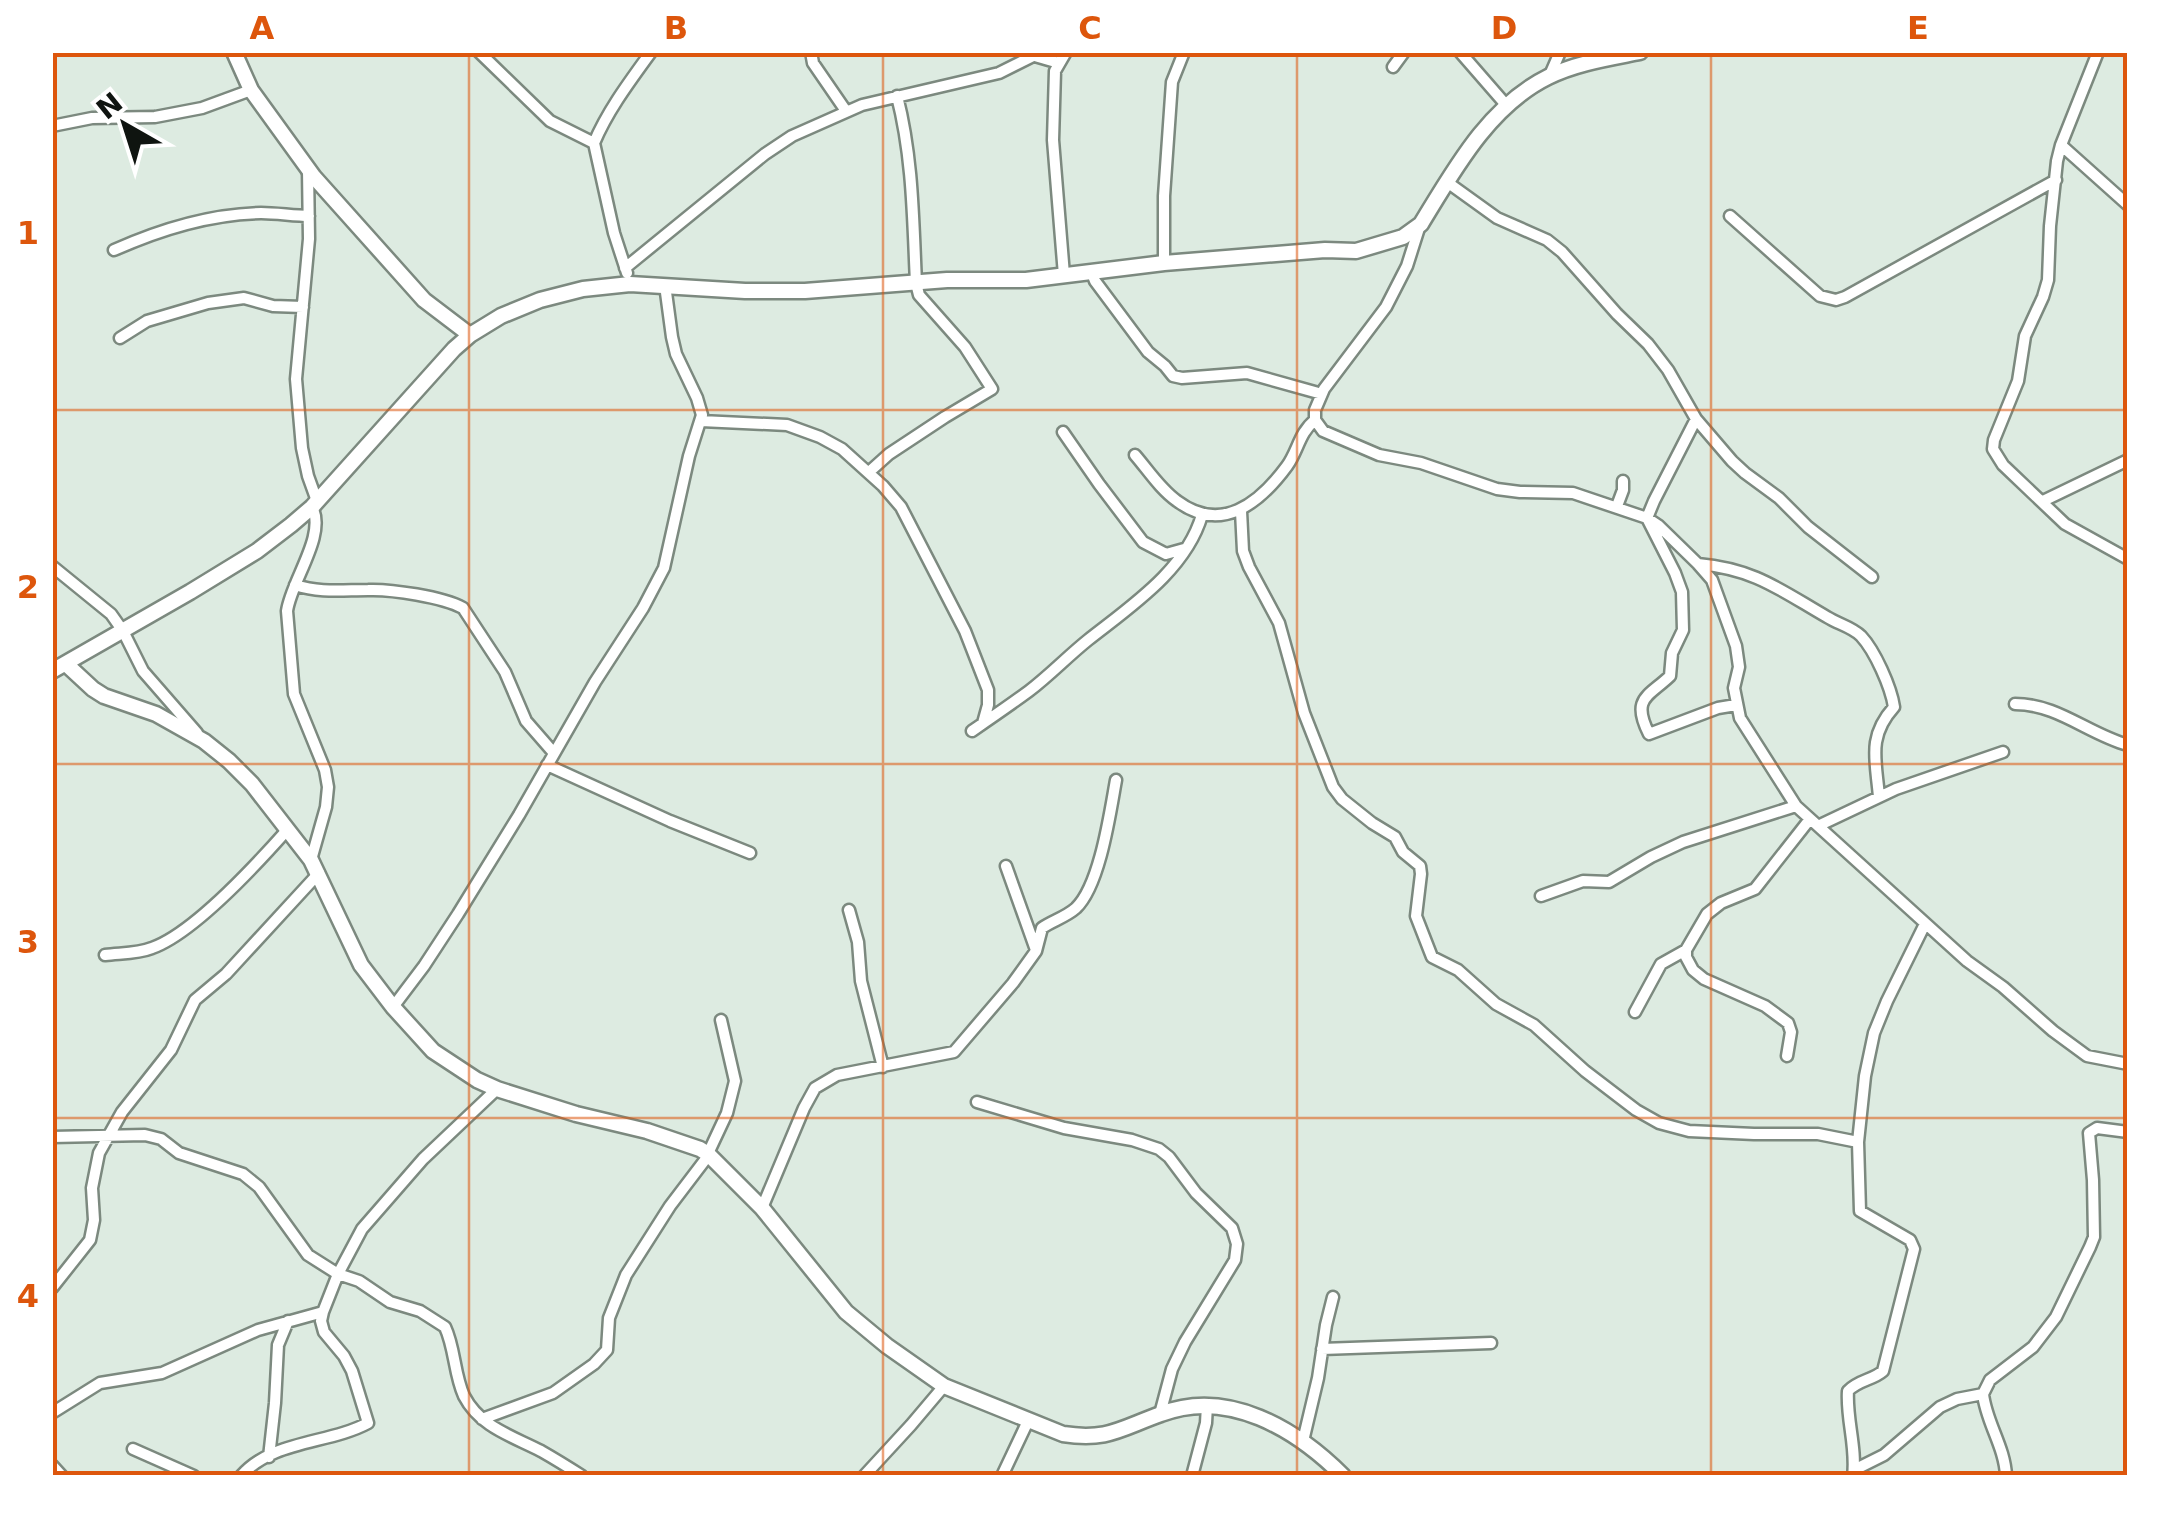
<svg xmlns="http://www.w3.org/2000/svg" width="2180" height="1528" viewBox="0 0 2180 1528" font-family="'DejaVu Sans',sans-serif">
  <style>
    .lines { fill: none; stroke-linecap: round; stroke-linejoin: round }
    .street-casing { stroke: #7c897f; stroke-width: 15 }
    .secondary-casing { stroke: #7c897f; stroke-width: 19 }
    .street { stroke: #fff; stroke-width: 10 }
    .secondary { stroke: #fff; stroke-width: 14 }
    .grid { fill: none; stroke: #dd560c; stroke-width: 2.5; stroke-opacity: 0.55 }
    .neatline { fill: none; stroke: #dd560c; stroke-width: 4 }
    .grid-label { font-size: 32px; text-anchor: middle; font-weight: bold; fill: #dd560c }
  </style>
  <rect width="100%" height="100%" fill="#ddebe1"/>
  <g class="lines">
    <g class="street-casing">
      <path id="street" d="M 479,52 L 550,121 L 594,143 L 614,233 L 627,273
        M 811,52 L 813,63 L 846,111
        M 1021,52 L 1059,63
        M 1460,52 L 1507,106
        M 2098,52 L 2061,145 L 2057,161 L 2050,226 L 2048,280 L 2043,297 L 2025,336 L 2018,381 L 1994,440 L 1993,449 L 2003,465 L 2065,524 L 2128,559
        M 1393,67 L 1404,52
        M 1550,75 L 1560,52
        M 52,126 L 92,118 L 155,117 L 202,108 L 251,90
        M 594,143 C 608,110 630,81 651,52
        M 2061,145 L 2128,205
        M 308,170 L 309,239 L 296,379 L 302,448 L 308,476 L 317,501
        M 1447,182 L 1497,218 L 1547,240 L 1562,252 L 1617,314 L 1648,344 L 1668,370 L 1696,419 L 1732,461 L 1745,473 L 1779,498 L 1808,527 L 1872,577
        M 1730,216 L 1820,296 L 1836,300 L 1845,297 L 2056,180
        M 1420,225 L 1407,266 L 1386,307 L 1324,389 L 1315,410 L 1315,420 L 1323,431 L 1379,455 L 1421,463 L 1497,489 L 1520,492 L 1573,493 L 1647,518 L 1659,526 L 1698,564 L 1712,580 L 1736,646 L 1739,667 L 1734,688 L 1740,718 L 1796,806 L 1967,961 L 2003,987 L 2053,1031 L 2087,1056 L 2128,1064
        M 114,250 C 161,229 210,214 261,213 C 277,213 294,216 309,216
        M 1164,263 L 1164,196 L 1172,82 L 1184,52
        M 625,268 L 765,154 L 792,136 L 862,105 L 999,73 L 1033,56
        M 1091,271 L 1095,281 L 1148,352 L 1165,366 L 1173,376 L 1182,378 L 1247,373 L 1322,394
        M 1064,275 L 1053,140 L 1055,71 L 1066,52
        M 120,338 L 147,321 L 208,303 L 244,298 L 273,306 L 303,307
        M 1696,419 L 1654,501 L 1647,518 L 1675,573 L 1682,592 L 1683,630 L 1672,653 L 1670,676 C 1648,697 1631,698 1649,734 L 1718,708 L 1736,705
        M 701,421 L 787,425 L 820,437 L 842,449 L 883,486 L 901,507 L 965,631 L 988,690 L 988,705 L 983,723
        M 1063,432 L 1099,484 L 1143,542 L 1166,554 L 1184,549
        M 1135,455 C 1148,470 1160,489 1177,501 C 1221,534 1259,504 1287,466 C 1298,451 1299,433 1315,420
        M 869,472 L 889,454 L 945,417 L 992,389 L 965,347 L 919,295 L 916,283 C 913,220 913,158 897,96
        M 2043,501 L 2128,460
        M 1617,506 L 1623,490 L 1623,481
        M 1241,511 L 1243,551 L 1249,567 L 1279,623 L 1304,713 L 1333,787 L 1342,799 L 1372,823 L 1395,837 L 1403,852 L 1420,866 L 1421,874 L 1416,916 L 1432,957 L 1458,970 L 1496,1004 L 1534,1025 L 1585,1071 L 1636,1110 L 1659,1123 L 1689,1131 L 1754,1134 L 1818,1134 L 1858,1142
        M 1698,564 C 1755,569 1780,590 1827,617 C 1838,624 1852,627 1861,636 C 1875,651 1891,687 1894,707 C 1867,737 1876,760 1879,797
        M 52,566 L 111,614 L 123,631 L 143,671 L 197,733
        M 295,585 C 320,593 342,590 368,590 C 391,589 443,597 463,608 L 505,672 L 526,721 L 553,752
        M 2015,704 C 2058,704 2088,734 2128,745
        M 972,731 C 991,718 1010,705 1029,691 C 1050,675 1068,656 1088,640 C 1131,606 1186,570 1202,515
        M 547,765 L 670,821 L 750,853
        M 1820,825 L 1896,789 L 2003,752
        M 311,860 L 326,807 L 328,787 L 325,770 L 294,694 L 287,611 C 291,581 327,535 312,507
        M 1006,866 L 1036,950
        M 1541,896 L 1583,881 L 1609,882 L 1651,857 L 1683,842 L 1796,806
        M 849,910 L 858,942 L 861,981 L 883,1067
        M 105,955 C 120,953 137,954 152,948 C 194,933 257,864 288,829
        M 393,1007 L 424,966 L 458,914 L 519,815 L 595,682 L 643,608 L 664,568 L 689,456 L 702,415 L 697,398 L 676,354 L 672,337 L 665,285
        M 1635,1012 L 1661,964 L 1686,950
        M 1787,1056 L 1791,1032 L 1788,1023 L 1765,1006 L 1704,979 L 1693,970 L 1686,957 L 1686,950 L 1707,914 L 1721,903 L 1755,889 L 1810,819
        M 977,1102 L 1064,1128 L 1132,1140 L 1159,1149 L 1169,1157 L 1196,1193 L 1232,1228 L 1237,1244 L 1235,1260 L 1185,1342 L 1172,1369 L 1160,1414
        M 52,1137 L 145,1135 L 161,1139 L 179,1153 L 243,1174 L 259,1187 L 308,1255 L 338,1274 L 359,1281 L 390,1302 L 420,1311 L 445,1327 C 455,1348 454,1374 464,1396 C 480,1427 512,1436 541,1451 C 555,1459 568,1467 582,1476
        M 762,1208 L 804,1108 L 815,1088 L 837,1075 L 954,1052 L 1013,983 L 1036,951 L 1042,928 C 1052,921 1066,917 1076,908 C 1100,885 1110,813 1116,780
        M 52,1288 L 90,1240 L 94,1220 L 92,1188 L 99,1153 L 122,1112 L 171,1050 L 195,1000 L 226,974 L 319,873
        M 1322,1349 L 1491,1343
        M 1983,1394 C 1986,1422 2005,1447 2006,1476
        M 52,1413 L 100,1383 L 162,1373 L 258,1330 L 323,1312
        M 482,1419 L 553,1393 L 594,1364 L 607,1350 L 609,1318 L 626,1275 L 670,1206 L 705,1160 L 727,1113 L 735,1081 L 721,1020
        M 1303,1441 L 1318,1378 L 1326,1325 L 1333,1297
        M 133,1449 L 194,1476
        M 269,1457 L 275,1403 L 278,1345 L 288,1321
        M 52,1465 L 62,1476
        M 1854,1470 L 1884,1455 L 1940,1407 L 1957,1399 L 1983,1394 L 1990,1380 L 2033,1347 L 2056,1317 L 2090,1247 L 2094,1237 L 2093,1180 L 2089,1133 L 2097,1128 L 2128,1132
        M 241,1476 C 272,1440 329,1444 368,1423 L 352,1371 L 344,1356 L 324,1332 L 321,1321 L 323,1312 L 338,1274 L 362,1229 L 423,1159 L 497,1089
        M 864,1476 L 911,1425 L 944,1386
        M 1002,1476 L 1028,1421
        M 1192,1476 L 1206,1423 L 1207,1405
        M 1853,1476 C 1857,1448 1846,1419 1848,1391 C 1858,1380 1873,1380 1883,1371 L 1914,1249 L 1910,1240 L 1860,1211 L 1858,1142 L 1865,1076 L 1874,1033 L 1887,1001 L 1925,924"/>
    </g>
    <g class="secondary-casing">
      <path id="secondary" d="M 234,52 L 251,90 L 314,177 L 424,300 L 470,335
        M 66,664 L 93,689 L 104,696 L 156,714 L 204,741 L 229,761 L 252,784 L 311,860 L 361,965 L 393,1007 L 433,1051 L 477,1080 L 497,1089 L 576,1114 L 647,1131 L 700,1149 L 708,1154 L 762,1208 L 846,1312 L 887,1346 L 944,1386 L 1063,1434 C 1108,1441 1121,1428 1161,1414 C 1228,1388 1296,1429 1343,1476
        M 52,671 L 190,592 L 257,551 L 291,525 L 312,507 L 454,349 L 470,335 L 501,316 L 540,300 L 583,289 L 630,284 L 745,291 L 805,291 L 947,280 L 1026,280 L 1164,263 L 1325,250 L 1356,251 L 1403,237 L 1421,224 C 1454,170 1489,106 1548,77 C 1576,63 1610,58 1640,52"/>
    </g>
    <use href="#street" class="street"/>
    <use href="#secondary" class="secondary"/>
  </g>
  <path class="grid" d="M 469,52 L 469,1476M 883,52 L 883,1476M 1297,52 L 1297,1476M 1711,52 L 1711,1476M 52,410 L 2128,410M 52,764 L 2128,764M 52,1118 L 2128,1118"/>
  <rect width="2180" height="1528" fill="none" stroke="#ffffff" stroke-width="110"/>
  <g transform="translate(125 125) rotate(321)" stroke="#ffffff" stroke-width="8" paint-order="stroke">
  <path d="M0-8L18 38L0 25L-18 38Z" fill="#0f1410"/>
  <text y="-15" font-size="28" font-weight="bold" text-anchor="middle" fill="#0f1410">N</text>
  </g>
  <rect x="55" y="55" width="2070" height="1418" class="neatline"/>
  <g class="grid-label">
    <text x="262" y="39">A</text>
    <text x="676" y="39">B</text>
    <text x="1090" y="39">C</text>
    <text x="1504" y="39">D</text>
    <text x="1918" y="39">E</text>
    <text x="28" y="244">1</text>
    <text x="28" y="598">2</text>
    <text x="28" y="953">3</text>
    <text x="28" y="1307">4</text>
  </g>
</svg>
